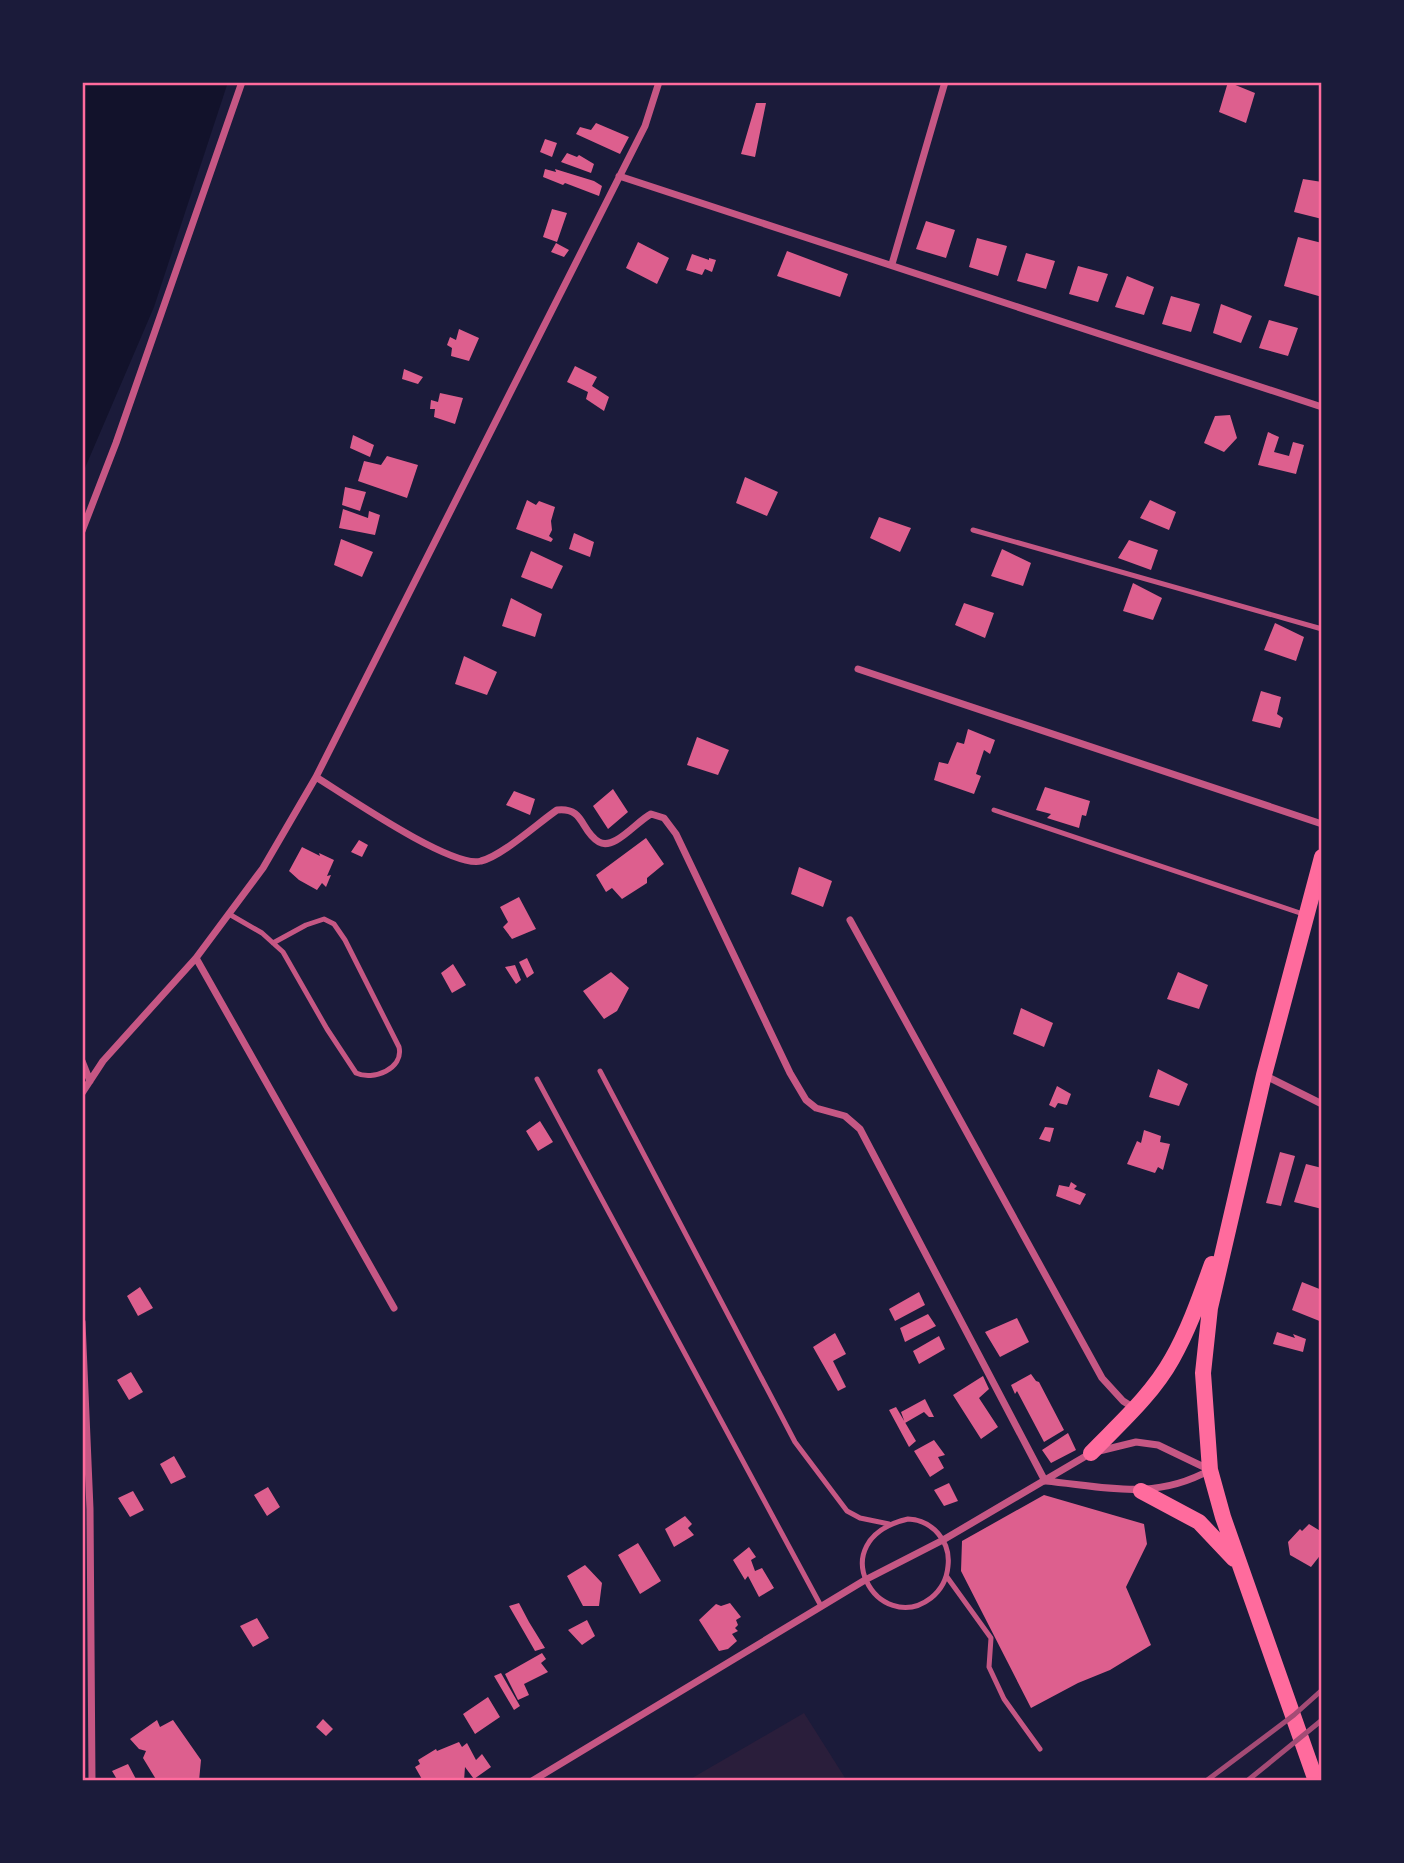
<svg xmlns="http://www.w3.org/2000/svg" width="1404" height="1863" viewBox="0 0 1404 1863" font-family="'Source Sans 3',sans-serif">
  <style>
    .green { fill: #2a1e3b }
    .water { fill: #12122b }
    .building { fill: #dd5f8e }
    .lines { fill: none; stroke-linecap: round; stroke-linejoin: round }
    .service { stroke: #c65784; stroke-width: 5 }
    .minor { stroke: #c65784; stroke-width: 7 }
    .primary { stroke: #ff6b9d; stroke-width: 16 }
    .rail { stroke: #a44b75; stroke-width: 5 }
    .neatline { fill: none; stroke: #ff6b9d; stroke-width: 2.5 }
  </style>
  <rect width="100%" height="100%" fill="#1b1b3a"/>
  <path class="green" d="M 804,1713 L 847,1781 L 687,1781 Z"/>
  <path class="water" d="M 83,82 L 228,82 L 154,307 L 82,475 Z"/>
  <path class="building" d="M 1228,82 L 1255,93 L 1246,123 L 1219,112 Z
    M 756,103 L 766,103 L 755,157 L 741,154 Z
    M 596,123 L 629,137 L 620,154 L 576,134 L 580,127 L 591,130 Z
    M 545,139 L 557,143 L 552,157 L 540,152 Z
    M 567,153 L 577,157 L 579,155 L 594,164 L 591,173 L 561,162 Z
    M 545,169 L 556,172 L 555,169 L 594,181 L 602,186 L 599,196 L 565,183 L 563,185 L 543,177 Z
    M 1303,179 L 1322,182 L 1322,219 L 1294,212 Z
    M 552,209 L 567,213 L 557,242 L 543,237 Z
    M 926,221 L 955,230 L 946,258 L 916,249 Z
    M 1298,237 L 1322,243 L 1322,297 L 1284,286 Z
    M 977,238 L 1007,246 L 998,276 L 969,267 Z
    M 638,242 L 669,258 L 657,284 L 626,268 Z
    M 556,243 L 569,250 L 564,257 L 551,252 Z
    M 787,251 L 848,274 L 840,297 L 777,276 Z
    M 1026,253 L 1055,261 L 1046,289 L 1017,281 Z
    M 692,254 L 709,260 L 709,258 L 716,260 L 712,272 L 705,269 L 702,275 L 686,270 Z
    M 1078,266 L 1108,274 L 1098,302 L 1069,294 Z
    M 1127,276 L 1154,287 L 1144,315 L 1115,307 Z
    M 1171,296 L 1200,304 L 1191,332 L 1162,324 Z
    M 1221,304 L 1252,316 L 1241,343 L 1213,333 Z
    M 1269,320 L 1298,328 L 1288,356 L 1259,348 Z
    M 459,329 L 479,338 L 469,361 L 451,356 L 452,348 L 447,345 L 450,337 L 456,340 Z
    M 575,366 L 597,377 L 592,386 L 609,397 L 604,411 L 586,399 L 588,392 L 567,382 Z
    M 404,369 L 423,377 L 418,384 L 402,379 Z
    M 440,393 L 463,398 L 455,424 L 434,417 L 435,409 L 430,409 L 431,400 L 438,402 Z
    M 1230,415 L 1237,438 L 1224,452 L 1204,443 L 1215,416 Z
    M 1268,432 L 1279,437 L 1274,452 L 1289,456 L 1293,442 L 1304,445 L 1296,474 L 1258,465 Z
    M 353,435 L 374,445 L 370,457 L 350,448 Z
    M 387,456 L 418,465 L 407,498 L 358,481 L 364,461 L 381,465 Z
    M 745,477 L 778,492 L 767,516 L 736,503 Z
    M 345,487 L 366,492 L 360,511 L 342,505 Z
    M 527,500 L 536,505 L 539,501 L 555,507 L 551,521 L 552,530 L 549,536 L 553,539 L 551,542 L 516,529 Z
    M 1150,500 L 1176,512 L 1169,530 L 1140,518 Z
    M 343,509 L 368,518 L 369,511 L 380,515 L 375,535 L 339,528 Z
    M 879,517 L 911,528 L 900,552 L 870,538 Z
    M 574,533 L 594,542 L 590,557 L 569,549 Z
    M 341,539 L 373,552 L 362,577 L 334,565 Z
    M 1129,540 L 1158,550 L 1151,570 L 1118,558 Z
    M 1002,549 L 1031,563 L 1023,586 L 991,576 Z
    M 531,551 L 563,566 L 552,589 L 521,577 Z
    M 1133,583 L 1162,598 L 1153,620 L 1123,611 Z
    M 511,598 L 542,614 L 535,637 L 502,626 Z
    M 964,603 L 994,613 L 985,638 L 955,625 Z
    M 1275,623 L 1304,637 L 1296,661 L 1264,650 Z
    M 464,656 L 497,672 L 487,695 L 455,684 Z
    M 1261,691 L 1281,697 L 1277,714 L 1283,718 L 1280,728 L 1252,721 Z
    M 968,729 L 995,740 L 990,754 L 984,750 L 976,774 L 981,776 L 974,794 L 934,780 L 939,762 L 948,764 L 957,742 L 964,744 Z
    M 697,737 L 729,750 L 718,775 L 687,765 Z
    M 1045,787 L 1090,801 L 1086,816 L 1082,815 L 1079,828 L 1047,818 L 1051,814 L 1036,810 Z
    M 613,789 L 628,812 L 608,829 L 593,806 Z
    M 514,791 L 535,799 L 530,815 L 506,805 Z
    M 646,838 L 664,864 L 647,878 L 647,883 L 622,899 L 612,888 L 606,892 L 596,875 Z
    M 359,840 L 368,845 L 362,857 L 351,852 Z
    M 302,847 L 320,856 L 319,853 L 334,860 L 327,876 L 331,875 L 326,887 L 322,883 L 317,890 L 299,880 L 289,871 Z
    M 799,867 L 832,881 L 823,907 L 791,894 Z
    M 519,897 L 536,929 L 512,939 L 503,927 L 508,922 L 500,907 Z
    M 527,958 L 534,973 L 527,978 L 519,962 Z
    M 453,964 L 466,985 L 452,993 L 441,973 Z
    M 515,965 L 521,980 L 516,984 L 505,967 Z
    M 611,972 L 629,988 L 617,1011 L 604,1019 L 583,991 Z
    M 1178,972 L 1208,985 L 1199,1009 L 1167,999 Z
    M 1021,1008 L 1053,1023 L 1044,1047 L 1013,1034 Z
    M 1158,1069 L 1188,1084 L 1179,1106 L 1149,1097 Z
    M 1057,1086 L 1071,1094 L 1067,1105 L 1058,1103 L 1055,1108 L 1049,1105 Z
    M 540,1121 L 553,1142 L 538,1151 L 526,1131 Z
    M 1045,1127 L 1054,1128 L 1050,1142 L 1039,1139 Z
    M 1144,1130 L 1161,1136 L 1160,1142 L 1170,1144 L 1163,1170 L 1158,1167 L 1155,1173 L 1127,1164 L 1137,1141 L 1141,1143 Z
    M 1280,1152 L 1295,1156 L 1281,1206 L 1266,1203 Z
    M 1306,1164 L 1322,1168 L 1322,1209 L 1294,1202 Z
    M 1071,1182 L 1077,1186 L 1074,1189 L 1086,1194 L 1080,1205 L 1056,1196 L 1059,1185 L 1069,1187 Z
    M 1302,1282 L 1322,1290 L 1322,1322 L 1292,1310 Z
    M 140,1287 L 153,1308 L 138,1316 L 127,1296 Z
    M 919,1292 L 925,1305 L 895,1321 L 889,1309 Z
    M 928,1314 L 936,1326 L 905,1342 L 900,1328 Z
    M 1017,1318 L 1029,1342 L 1000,1357 L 985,1332 Z
    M 1277,1332 L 1295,1338 L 1293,1334 L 1306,1339 L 1303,1352 L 1273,1344 Z
    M 835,1333 L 846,1354 L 833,1361 L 846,1387 L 838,1391 L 813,1347 Z
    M 939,1336 L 945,1349 L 919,1364 L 913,1351 Z
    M 131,1372 L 143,1392 L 129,1400 L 117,1380 Z
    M 1031,1374 L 1036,1381 L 1039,1382 L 1064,1430 L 1044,1442 L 1017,1391 L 1015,1394 L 1011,1385 Z
    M 983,1376 L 989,1389 L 979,1398 L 998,1427 L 981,1439 L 953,1395 Z
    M 925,1399 L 934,1417 L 929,1417 L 924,1412 L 905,1423 L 901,1412 Z
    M 896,1407 L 916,1441 L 909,1447 L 889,1410 Z
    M 1068,1433 L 1076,1450 L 1051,1463 L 1042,1450 Z
    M 934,1440 L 945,1455 L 938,1457 L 944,1468 L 930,1477 L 914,1451 Z
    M 174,1456 L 186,1477 L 171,1484 L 160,1464 Z
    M 949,1483 L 958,1501 L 944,1506 L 934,1490 Z
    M 268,1487 L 280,1507 L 267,1516 L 254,1495 Z
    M 133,1491 L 144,1510 L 130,1517 L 118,1498 Z
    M 1044,1495 L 1144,1524 L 1147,1544 L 1126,1587 L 1151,1645 L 1110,1670 L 1078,1683 L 1031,1708 L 961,1571 L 962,1541 Z
    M 685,1516 L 692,1524 L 688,1528 L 694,1535 L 674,1547 L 665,1529 Z
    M 1309,1524 L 1322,1532 L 1322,1553 L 1311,1567 L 1290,1555 L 1288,1542 L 1300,1529 L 1302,1531 Z
    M 638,1543 L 661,1581 L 640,1594 L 618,1555 Z
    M 749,1547 L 756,1557 L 751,1560 L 755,1571 L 762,1568 L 774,1588 L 759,1597 L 748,1576 L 745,1580 L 733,1560 Z
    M 585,1565 L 602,1583 L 599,1606 L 583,1606 L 567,1576 Z
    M 519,1603 L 529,1622 L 545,1648 L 535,1651 L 509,1606 Z
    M 730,1603 L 741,1617 L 736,1620 L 738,1625 L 735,1628 L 738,1631 L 732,1634 L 737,1641 L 728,1649 L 719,1651 L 699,1620 L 716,1604 L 721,1606 Z
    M 257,1618 L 269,1638 L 253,1647 L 240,1626 Z
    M 587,1620 L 595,1636 L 582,1645 L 568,1630 Z
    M 542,1653 L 546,1659 L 541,1663 L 548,1672 L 524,1684 L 529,1695 L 518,1700 L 505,1674 Z
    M 501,1673 L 520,1706 L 514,1710 L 494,1676 Z
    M 488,1697 L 500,1717 L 475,1734 L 463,1714 Z
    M 323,1719 L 333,1729 L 326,1736 L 316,1727 Z
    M 157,1720 L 160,1727 L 173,1720 L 201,1760 L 199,1781 L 170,1778 L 168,1781 L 157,1781 L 143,1758 L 146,1751 L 139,1749 L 130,1739 Z
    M 459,1742 L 462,1747 L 467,1743 L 476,1760 L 482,1754 L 491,1767 L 474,1779 L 465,1767 L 464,1781 L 423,1781 L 415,1767 L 420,1764 L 418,1760 L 436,1749 L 437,1751 Z
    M 128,1764 L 137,1781 L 118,1781 L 112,1771 Z"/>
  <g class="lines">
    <path class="service" d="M 973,530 L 1322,629
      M 994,810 L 1303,914
      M 229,914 L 262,933 L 283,952 L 327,1029 L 356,1073 C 373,1081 404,1069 399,1047 L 345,940 L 334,924 L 324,919 L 306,925 L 273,943
      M 600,1071 L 795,1442 L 847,1511 L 860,1518 L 889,1524
      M 537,1079 L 821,1606
      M 908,1519 C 932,1520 951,1541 948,1566 C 947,1578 941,1590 931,1598 C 879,1638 819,1540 908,1519 Z
      M 947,1577 L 991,1638 L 989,1667 L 1004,1699 L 1040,1749"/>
    <path class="minor" d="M 619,176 L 1322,407
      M 892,264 L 945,82
      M 82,531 L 116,443 L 242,82
      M 858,669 L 1322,824
      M 316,777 C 345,795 452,869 481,861 C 502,856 538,823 557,810 C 585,807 580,831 599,842 C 614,851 637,821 651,814 L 664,818 L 676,834 L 790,1073 L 806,1100 L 816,1108 L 845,1116 L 860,1129 L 1045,1481
      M 850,920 L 1102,1378 L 1123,1401 L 1134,1408
      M 196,958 L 394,1308
      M 82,1061 L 90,1081
      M 1264,1075 L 1322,1104
      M 82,1093 L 103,1061 L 196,958 L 263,868 L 316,777 L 645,126 L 659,82
      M 82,1322 L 90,1509 L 92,1781
      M 1046,1481 C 1106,1487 1154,1501 1210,1470
      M 532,1781 L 865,1580 L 943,1540 L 1091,1453 L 1136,1442 L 1158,1445 L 1208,1469"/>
    <path class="primary" d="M 1091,1453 C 1119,1424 1152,1395 1172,1359 C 1189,1329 1200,1297 1212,1264
      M 1141,1491 L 1199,1522 L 1234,1559
      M 1316,1781 L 1223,1517 L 1210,1470 L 1203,1373 L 1210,1308 L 1264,1075 L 1322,857"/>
    <path class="rail" d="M 1206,1781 L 1294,1715 L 1322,1690
      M 1247,1781 L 1322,1720"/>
  </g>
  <rect width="1404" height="1863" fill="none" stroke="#1b1b3a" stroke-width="168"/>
  <rect x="84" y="84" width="1236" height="1695" class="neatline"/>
</svg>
